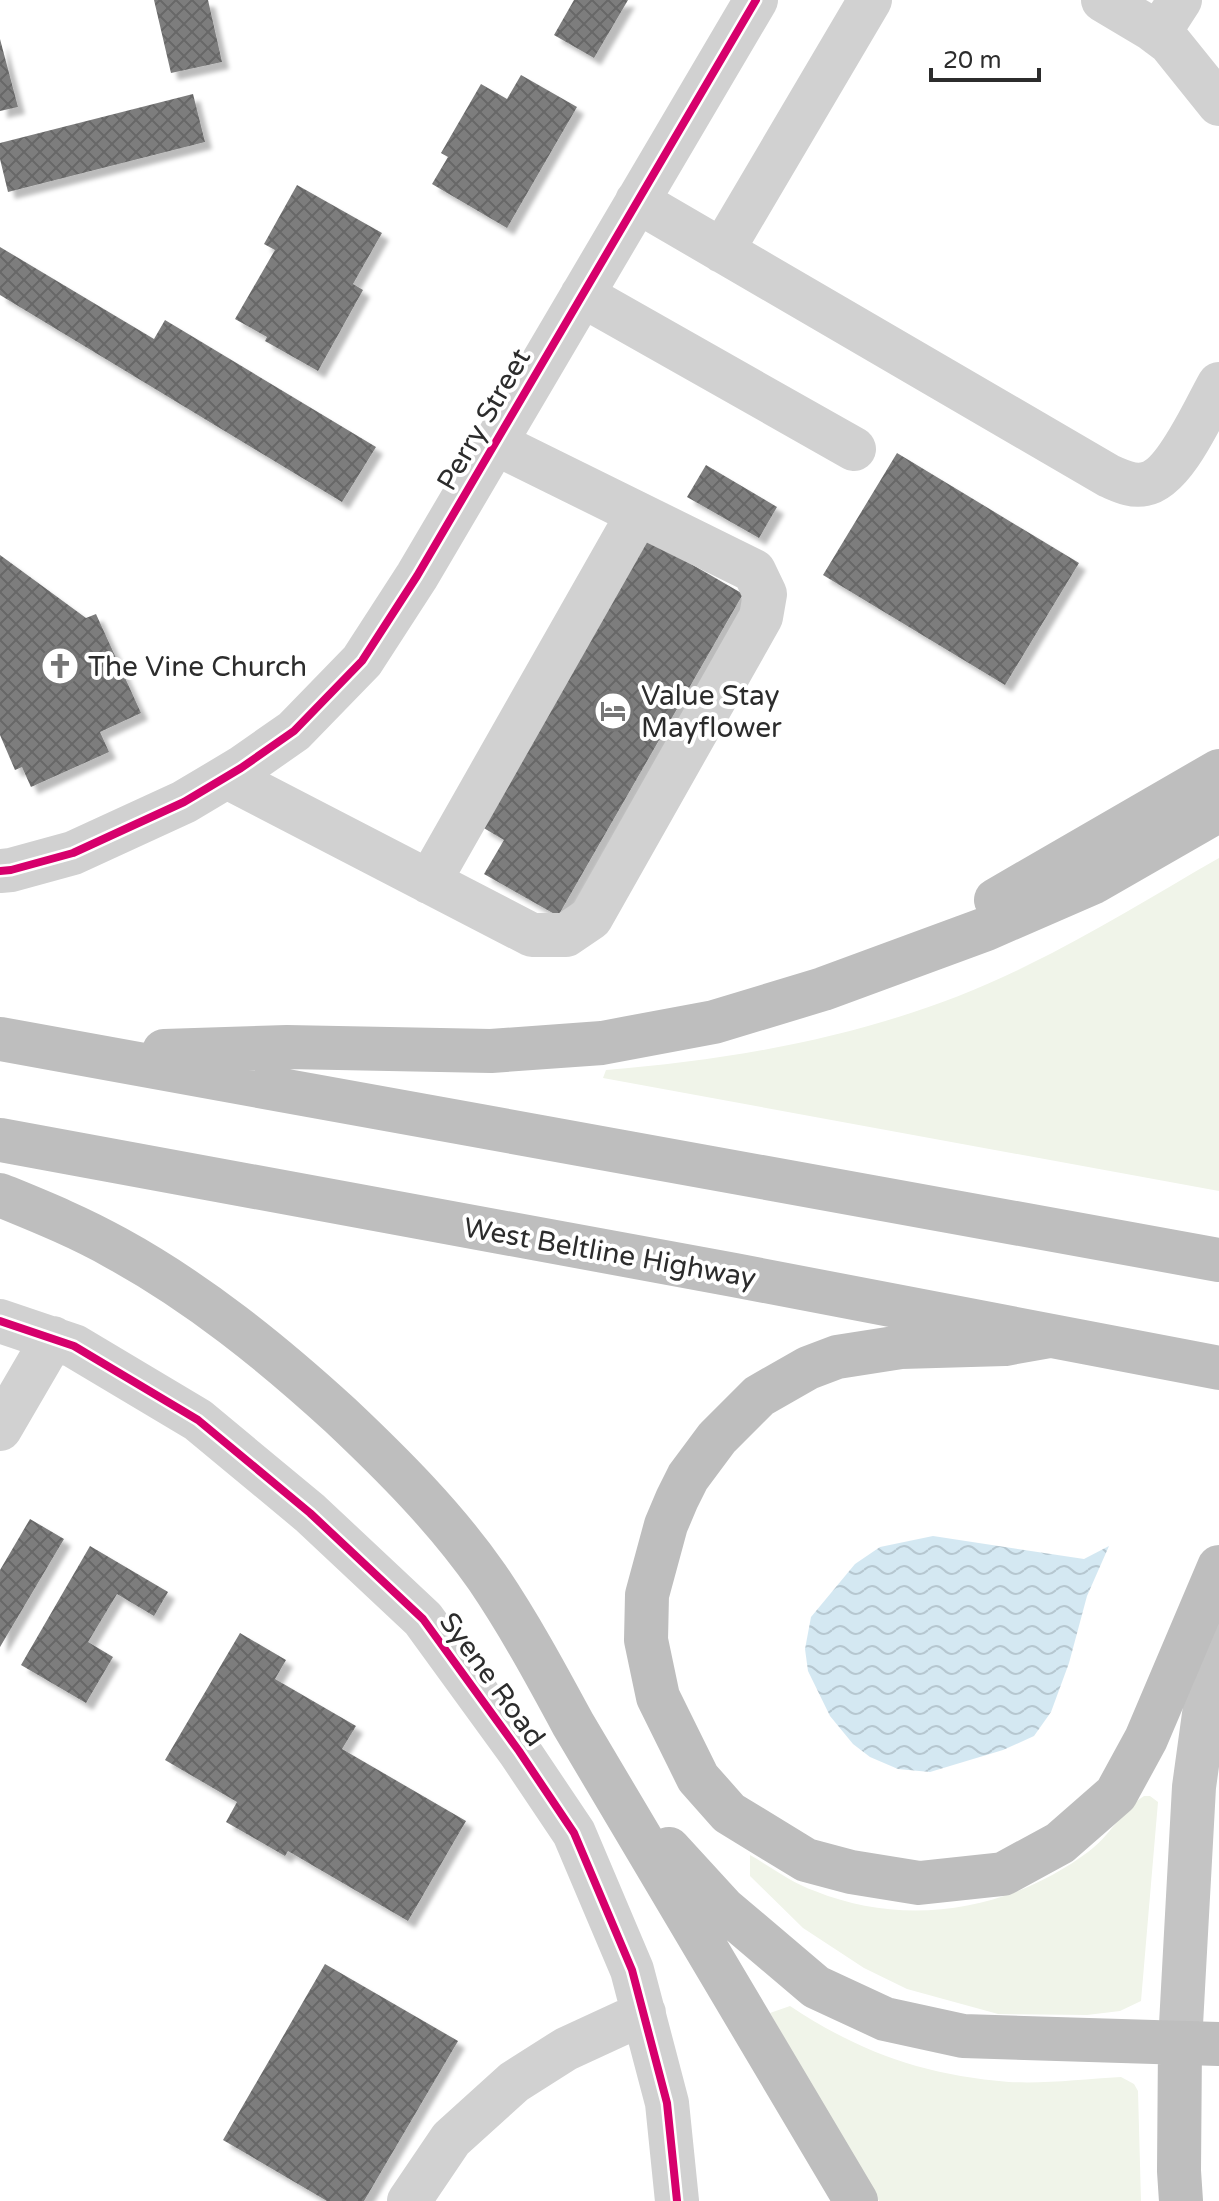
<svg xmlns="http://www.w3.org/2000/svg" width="1219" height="2201" viewBox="0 0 1219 2201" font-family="'Varela Round',sans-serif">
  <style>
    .grass { fill: #f0f4e9 }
    .water { fill: url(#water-waves) }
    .building { fill: url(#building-cross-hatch); filter: url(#shadow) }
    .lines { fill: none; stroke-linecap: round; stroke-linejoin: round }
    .minor { stroke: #d1d1d1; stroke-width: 44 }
    .major { stroke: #c4c4c4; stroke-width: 44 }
    .highway { stroke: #bebebe; stroke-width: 44 }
    .cycleway-casing { stroke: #fff; stroke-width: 13 }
    .cycleway { stroke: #d6006c; stroke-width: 8 }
    .labels { text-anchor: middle; stroke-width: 8; stroke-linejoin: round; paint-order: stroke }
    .street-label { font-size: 28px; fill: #2c2c2c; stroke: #fff }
    .poi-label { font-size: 28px; fill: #2c2c2c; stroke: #fff; text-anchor: start }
  </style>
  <defs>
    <pattern id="water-waves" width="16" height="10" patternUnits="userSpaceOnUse" patternTransform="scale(2)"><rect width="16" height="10" fill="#d4e8f2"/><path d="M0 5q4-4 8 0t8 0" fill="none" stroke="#b6c7d0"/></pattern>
    <pattern id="building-cross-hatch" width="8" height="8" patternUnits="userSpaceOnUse" patternTransform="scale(2)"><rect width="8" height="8" fill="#7d7d7d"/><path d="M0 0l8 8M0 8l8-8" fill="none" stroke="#676767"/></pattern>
    <filter id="shadow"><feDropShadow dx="7" dy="7" stdDeviation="2" flood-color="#0004"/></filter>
  </defs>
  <rect width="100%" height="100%" fill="#fff"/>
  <path class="grass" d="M 1219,858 L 1219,1191 L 603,1078 L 606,1070 C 752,1058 896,1031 1028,965 C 1094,933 1156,894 1219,858 Z
    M 1144,1796 L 1150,1796 L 1158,1802 L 1141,2001 L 1120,2011 L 1087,2015 L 998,2014 L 907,1989 L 864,1968 L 803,1928 L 750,1876 L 750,1855 C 771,1867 792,1883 815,1891 C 906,1928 1009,1911 1088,1852 C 1109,1837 1122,1810 1144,1796 Z
    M 790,2006 C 861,2053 924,2075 1009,2082 C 1046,2084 1084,2079 1121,2077 L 1134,2084 L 1138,2091 L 1141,2201 L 879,2201 L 770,2013 Z"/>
  <path class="water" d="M 933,1536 L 1084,1559 L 1109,1546 L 1087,1596 L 1069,1663 L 1051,1712 L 1034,1736 L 1003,1750 L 930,1772 L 898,1769 L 870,1757 L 853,1744 L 830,1716 L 808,1671 L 805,1649 L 811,1617 L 855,1564 L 880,1547 Z"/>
  <path class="building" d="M 154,0 L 208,0 L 222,62 L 171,73 Z
    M 574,0 L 628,0 L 594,58 L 554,35 Z
    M 0,39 L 18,107 L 0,111 Z
    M 521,75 L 577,107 L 507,228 L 432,184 L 448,157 L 441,153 L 481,84 L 507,99 Z
    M 193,94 L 205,142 L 8,192 L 0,159 L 0,143 Z
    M 297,185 L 382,233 L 353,284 L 363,290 L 318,371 L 265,341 L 267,337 L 235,319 L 275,250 L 264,244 Z
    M 0,247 L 154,339 L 165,320 L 376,447 L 342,502 L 0,295 Z
    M 897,453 L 1079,563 L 1005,685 L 823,575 Z
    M 706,465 L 777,507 L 759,538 L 687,497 Z
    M 648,539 L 743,594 L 558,916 L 484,874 L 504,840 L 482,827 Z
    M 0,555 L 86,618 L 96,614 L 141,713 L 100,732 L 109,752 L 31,787 L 22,767 L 15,770 L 0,735 Z
    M 30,1519 L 64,1539 L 0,1647 L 0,1570 Z
    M 90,1546 L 168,1592 L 154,1616 L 117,1594 L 88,1642 L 113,1657 L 86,1703 L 21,1665 Z
    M 240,1633 L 286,1660 L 275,1679 L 356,1726 L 342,1749 L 466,1821 L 408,1921 L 288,1851 L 285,1856 L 226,1822 L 237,1802 L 165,1760 Z
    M 325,1964 L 458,2041 L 364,2201 L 327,2201 L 223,2140 Z"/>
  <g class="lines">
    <path class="minor" d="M 1103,0 L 1150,28 L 1170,43 L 1219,104
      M 1158,34 L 1180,0
      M 637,201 L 1109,476 C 1121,481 1132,487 1145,484 C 1175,479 1204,410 1219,384
      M 722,251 L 870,0
      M 582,295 L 854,449
      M 227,777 L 532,935 L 566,935 L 591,918 L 761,617 L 765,594 L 754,571 L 495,443
      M 0,871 L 11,870 L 73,853 L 184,802 L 241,768 L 294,731 L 362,661 L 417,576 L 756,0
      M 429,882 L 638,514
      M 0,1321 L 74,1346 L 198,1420 L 310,1513 L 423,1619 L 519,1751 L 574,1833 L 632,1970 L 667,2103 L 677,2201
      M 0,1429 L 53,1338
      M 409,2201 L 451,2139 L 514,2082 L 566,2049 L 644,2013"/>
    <path class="major" d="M 1180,2043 L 1194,1787 L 1219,1605"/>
    <path class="highway" d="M 996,900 L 1219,771
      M 0,1039 L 1219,1260
      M 164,1051 L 287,1047 L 491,1051 L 602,1043 L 714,1022 L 823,989 L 986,929 L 1094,882 L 1219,810
      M 0,1140 L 734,1275 L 1219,1368
      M 0,1195 C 39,1211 79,1227 116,1248 C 198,1293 271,1352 340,1415 C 393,1465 445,1517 487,1577 C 519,1624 546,1674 573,1724 L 856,2201
      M 1049,1336 L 1005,1344 L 901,1347 L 837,1357 L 808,1368 L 759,1396 L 717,1438 L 688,1477 L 677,1499 L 666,1525 L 647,1595 L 646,1640 L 658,1697 L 698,1778 L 729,1813 L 806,1860 L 851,1872 L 919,1883 L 1003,1874 L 1060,1843 L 1116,1794 L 1146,1739 L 1219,1567
      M 669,1849 L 724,1909 L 816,1987 L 885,2019 L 963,2036 L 1219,2044
      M 1180,2043 L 1179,2171 L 1181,2201"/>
    <g class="cycleway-casing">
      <path id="cycleway" d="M 0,871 L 11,870 L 73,853 L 184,802 L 241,768 L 294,731 L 362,661 L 417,576 L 756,0
        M 0,1321 L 74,1346 L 198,1420 L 310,1513 L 423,1619 L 519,1751 L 574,1833 L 632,1970 L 667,2103 L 677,2201"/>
    </g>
    <use href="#cycleway" class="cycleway"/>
  </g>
  <defs>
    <g id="church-ring" transform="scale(2)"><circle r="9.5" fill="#fff" stroke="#767676" stroke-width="1.5"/><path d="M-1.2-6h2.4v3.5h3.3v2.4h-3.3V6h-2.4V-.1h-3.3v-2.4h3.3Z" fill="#767676"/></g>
    <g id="hotel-ring" transform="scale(2)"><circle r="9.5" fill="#fff" stroke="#767676" stroke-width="1.5"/><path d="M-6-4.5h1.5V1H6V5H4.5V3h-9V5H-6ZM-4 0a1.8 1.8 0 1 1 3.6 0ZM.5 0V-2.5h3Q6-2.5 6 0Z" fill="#767676"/></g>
  </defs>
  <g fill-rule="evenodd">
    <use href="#church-ring" x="60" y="666"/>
    <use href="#hotel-ring" x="613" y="711"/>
  </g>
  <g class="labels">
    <g class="street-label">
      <text transform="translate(483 419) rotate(-60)" y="10">Perry Street</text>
      <text transform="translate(610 1252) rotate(10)" y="10">West Beltline Highway</text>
      <text transform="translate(493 1679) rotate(54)" y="10">Syene Road</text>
    </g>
    <g class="poi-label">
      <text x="88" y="676">The Vine Church</text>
      <text x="641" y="705">Value Stay<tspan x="641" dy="32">Mayflower</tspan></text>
    </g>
  </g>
  <path d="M931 68v12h108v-12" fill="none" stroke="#2c2c2c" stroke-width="4"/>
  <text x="943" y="68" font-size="24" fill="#2c2c2c" stroke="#ffffff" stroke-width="6" paint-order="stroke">20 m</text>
</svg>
